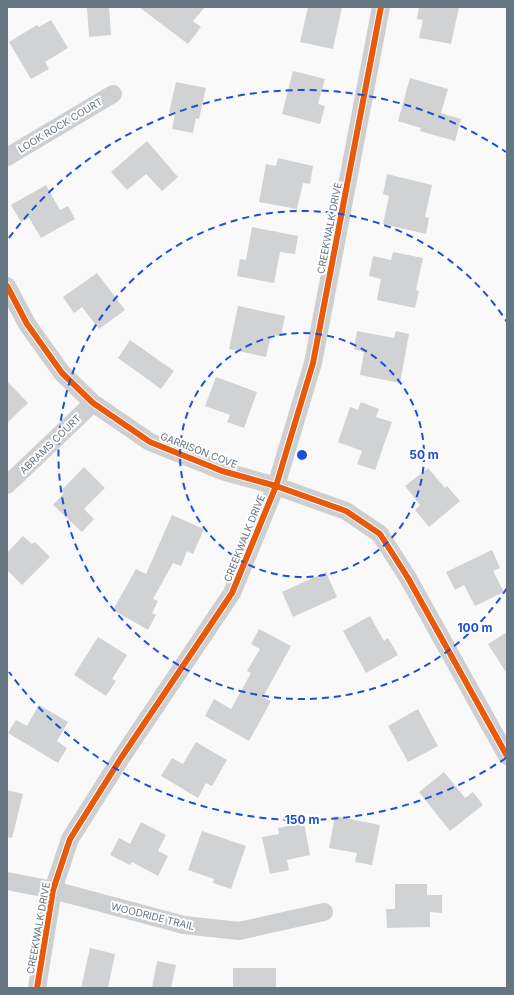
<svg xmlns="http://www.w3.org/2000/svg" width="514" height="995" viewBox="0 0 514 995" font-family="Inter,sans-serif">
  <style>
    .building { fill: #d0d2d3 }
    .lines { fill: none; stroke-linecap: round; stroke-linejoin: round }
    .minor { stroke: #cecfd0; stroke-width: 18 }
    .cycleway-casing { stroke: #fff; stroke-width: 8 }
    .cycleway { stroke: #e8590c; stroke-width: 6 }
    .ring { fill: none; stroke: #1d4ed8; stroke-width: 2; stroke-dasharray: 7 5 }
    .labels { text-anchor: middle; stroke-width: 4; stroke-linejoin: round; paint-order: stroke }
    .street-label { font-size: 10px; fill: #657683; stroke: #fff }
    .centre { fill: #1d4ed8; stroke: #fff; stroke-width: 2 }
    .ring-label { font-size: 12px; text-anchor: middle; font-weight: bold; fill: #1d4ed8; stroke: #fff; stroke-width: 4; stroke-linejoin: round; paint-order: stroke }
  </style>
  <rect width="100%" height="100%" fill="#f9f9f9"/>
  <path class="building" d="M 87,7 L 109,7 L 111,35 L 89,37 Z
    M 139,7 L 205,7 L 193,21 L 201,27 L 188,44 Z
    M 308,7 L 342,7 L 333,49 L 300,42 Z
    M 419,7 L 459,7 L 451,44 L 419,38 L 423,20 L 417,19 Z
    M 51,20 L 68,48 L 45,62 L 49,69 L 31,79 L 9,42 L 37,25 L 39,27 Z
    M 293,71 L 325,79 L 318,104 L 325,106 L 320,124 L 282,114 Z
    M 410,78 L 448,89 L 441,113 L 461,119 L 455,141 L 420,131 L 421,128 L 398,121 Z
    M 176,82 L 206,88 L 199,119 L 196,118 L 193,133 L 172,129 L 175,114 L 169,113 Z
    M 147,141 L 178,177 L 162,191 L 146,174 L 127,190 L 111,172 Z
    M 278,158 L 313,166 L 310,184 L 303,183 L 297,209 L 259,202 L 266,164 L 276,166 Z
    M 387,174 L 432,185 L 425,217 L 429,218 L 426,234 L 383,224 L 389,196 L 383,194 Z
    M 46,185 L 60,210 L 68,206 L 75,219 L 41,238 L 29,218 L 21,222 L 11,205 Z
    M 252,227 L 298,236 L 295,254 L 280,252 L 274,283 L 237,276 L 240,259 L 246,260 Z
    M 393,252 L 423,258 L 416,290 L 419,291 L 415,308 L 377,300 L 381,279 L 369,276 L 373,256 L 391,260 Z
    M 97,273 L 125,310 L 99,329 L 82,307 L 74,313 L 63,297 Z
    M 238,306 L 285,316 L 281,336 L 271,335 L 266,357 L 229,349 Z
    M 357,331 L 394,338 L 396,331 L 409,334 L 400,383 L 360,375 L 364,352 L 354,349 Z
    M 130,340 L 174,371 L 161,389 L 118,358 Z
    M 216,377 L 257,392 L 244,428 L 227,422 L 230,415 L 205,406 Z
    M 7,381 L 28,403 L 7,423 Z
    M 361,402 L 379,409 L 376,417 L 392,422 L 375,470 L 357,464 L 362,451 L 338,442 L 350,407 L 358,410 Z
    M 84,467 L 105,488 L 84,509 L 94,519 L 82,532 L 53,505 L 64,493 L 61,491 Z
    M 428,468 L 445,488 L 447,486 L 460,501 L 429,527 L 415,510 L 420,505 L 405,486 Z
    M 172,515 L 204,529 L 193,554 L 187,551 L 181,566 L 173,563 L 153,599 L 158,601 L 152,613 L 156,615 L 148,630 L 113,610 L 136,569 L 146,574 Z
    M 23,536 L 32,544 L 35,542 L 50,557 L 22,585 L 7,570 L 7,553 Z
    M 492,550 L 500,568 L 493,571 L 504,592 L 475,606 L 464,585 L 455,590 L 446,572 Z
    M 326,572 L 337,597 L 293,617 L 282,592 Z
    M 370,616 L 384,641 L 388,638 L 398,655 L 366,673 L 343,631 Z
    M 259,629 L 291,646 L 263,697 L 271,701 L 249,741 L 205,716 L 214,699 L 231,709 L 251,673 L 247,671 L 260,649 L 251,644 Z
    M 507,632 L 507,674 L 488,644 Z
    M 98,637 L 127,655 L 112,679 L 116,681 L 106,696 L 74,675 Z
    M 39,705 L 68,722 L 57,741 L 67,748 L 58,763 L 8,733 L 16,720 L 27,726 Z
    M 418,709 L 438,746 L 408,762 L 388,726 Z
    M 196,742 L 227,760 L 212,786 L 206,783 L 198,798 L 161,776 L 172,758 L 183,764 Z
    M 444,772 L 465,798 L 473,792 L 483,805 L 450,831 L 419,792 Z
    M 7,790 L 23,794 L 12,838 L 7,837 Z
    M 335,816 L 380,825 L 372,865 L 355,862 L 357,853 L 329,848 Z
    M 141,822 L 166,835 L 158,851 L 168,856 L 158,876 L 132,862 L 130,865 L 110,855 L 119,838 L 130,844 Z
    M 304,823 L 310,855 L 287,860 L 289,870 L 270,874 L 262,837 L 279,834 L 278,828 Z
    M 202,831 L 246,846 L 231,889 L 213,883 L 214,879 L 188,870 Z
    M 395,884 L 427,884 L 427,895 L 442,895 L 442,913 L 430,912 L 430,927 L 387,928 L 386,909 L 395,909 Z
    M 90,948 L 115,954 L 108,988 L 81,988 Z
    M 157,961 L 176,965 L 171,988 L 152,988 Z
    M 233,968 L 276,968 L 276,988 L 233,988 Z"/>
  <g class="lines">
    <path class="minor" d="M 7,157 L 113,94
      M 7,286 L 27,324 L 62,373 L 93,403 L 150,442 L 222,471 L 276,486 L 346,511 L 380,534 L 408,578 L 507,756
      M 7,485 L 93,403
      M 7,881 L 53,890 L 184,925 L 239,931 L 324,912
      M 37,988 L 53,890 L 70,839 L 121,758 L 232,593 L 276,486 L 313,363 L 381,7"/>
    <g class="cycleway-casing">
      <path id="cycleway" d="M 7,286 L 27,324 L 62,373 L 93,403 L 150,442 L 222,471 L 276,486 L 346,511 L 380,534 L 408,578 L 507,756
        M 37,988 L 53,890 L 70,839 L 121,758 L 232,593 L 276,486 L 313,363 L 381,7"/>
    </g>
    <use href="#cycleway" class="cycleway"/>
  </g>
  <g class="ring">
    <circle cx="302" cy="455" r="122"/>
    <path d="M507 588A244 244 0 1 1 507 322"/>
    <path d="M506 758A365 365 0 0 1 9 672M9 238A365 365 0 0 1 506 152"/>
  </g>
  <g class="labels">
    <g class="street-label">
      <text transform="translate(60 125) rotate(-31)" y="4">LOOK ROCK COURT</text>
      <text transform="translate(329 228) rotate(-79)" y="4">CREEKWALK DRIVE</text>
      <text transform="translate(50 444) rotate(-44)" y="4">ABRAMS COURT</text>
      <text transform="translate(199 450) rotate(21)" y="4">GARRISON COVE</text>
      <text transform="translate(244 538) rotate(-68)" y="4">CREEKWALK DRIVE</text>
      <text transform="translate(153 916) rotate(14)" y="4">WOODRIDE TRAIL</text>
      <text transform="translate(38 928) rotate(-80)" y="4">CREEKWALK DRIVE</text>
    </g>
  </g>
  <circle cx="302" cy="455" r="6" class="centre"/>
  <g class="ring-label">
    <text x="424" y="459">50 m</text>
    <text x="475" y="632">100 m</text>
    <text x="302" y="824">150 m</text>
  </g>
  <rect width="514" height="995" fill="none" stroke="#657683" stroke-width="16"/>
</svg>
